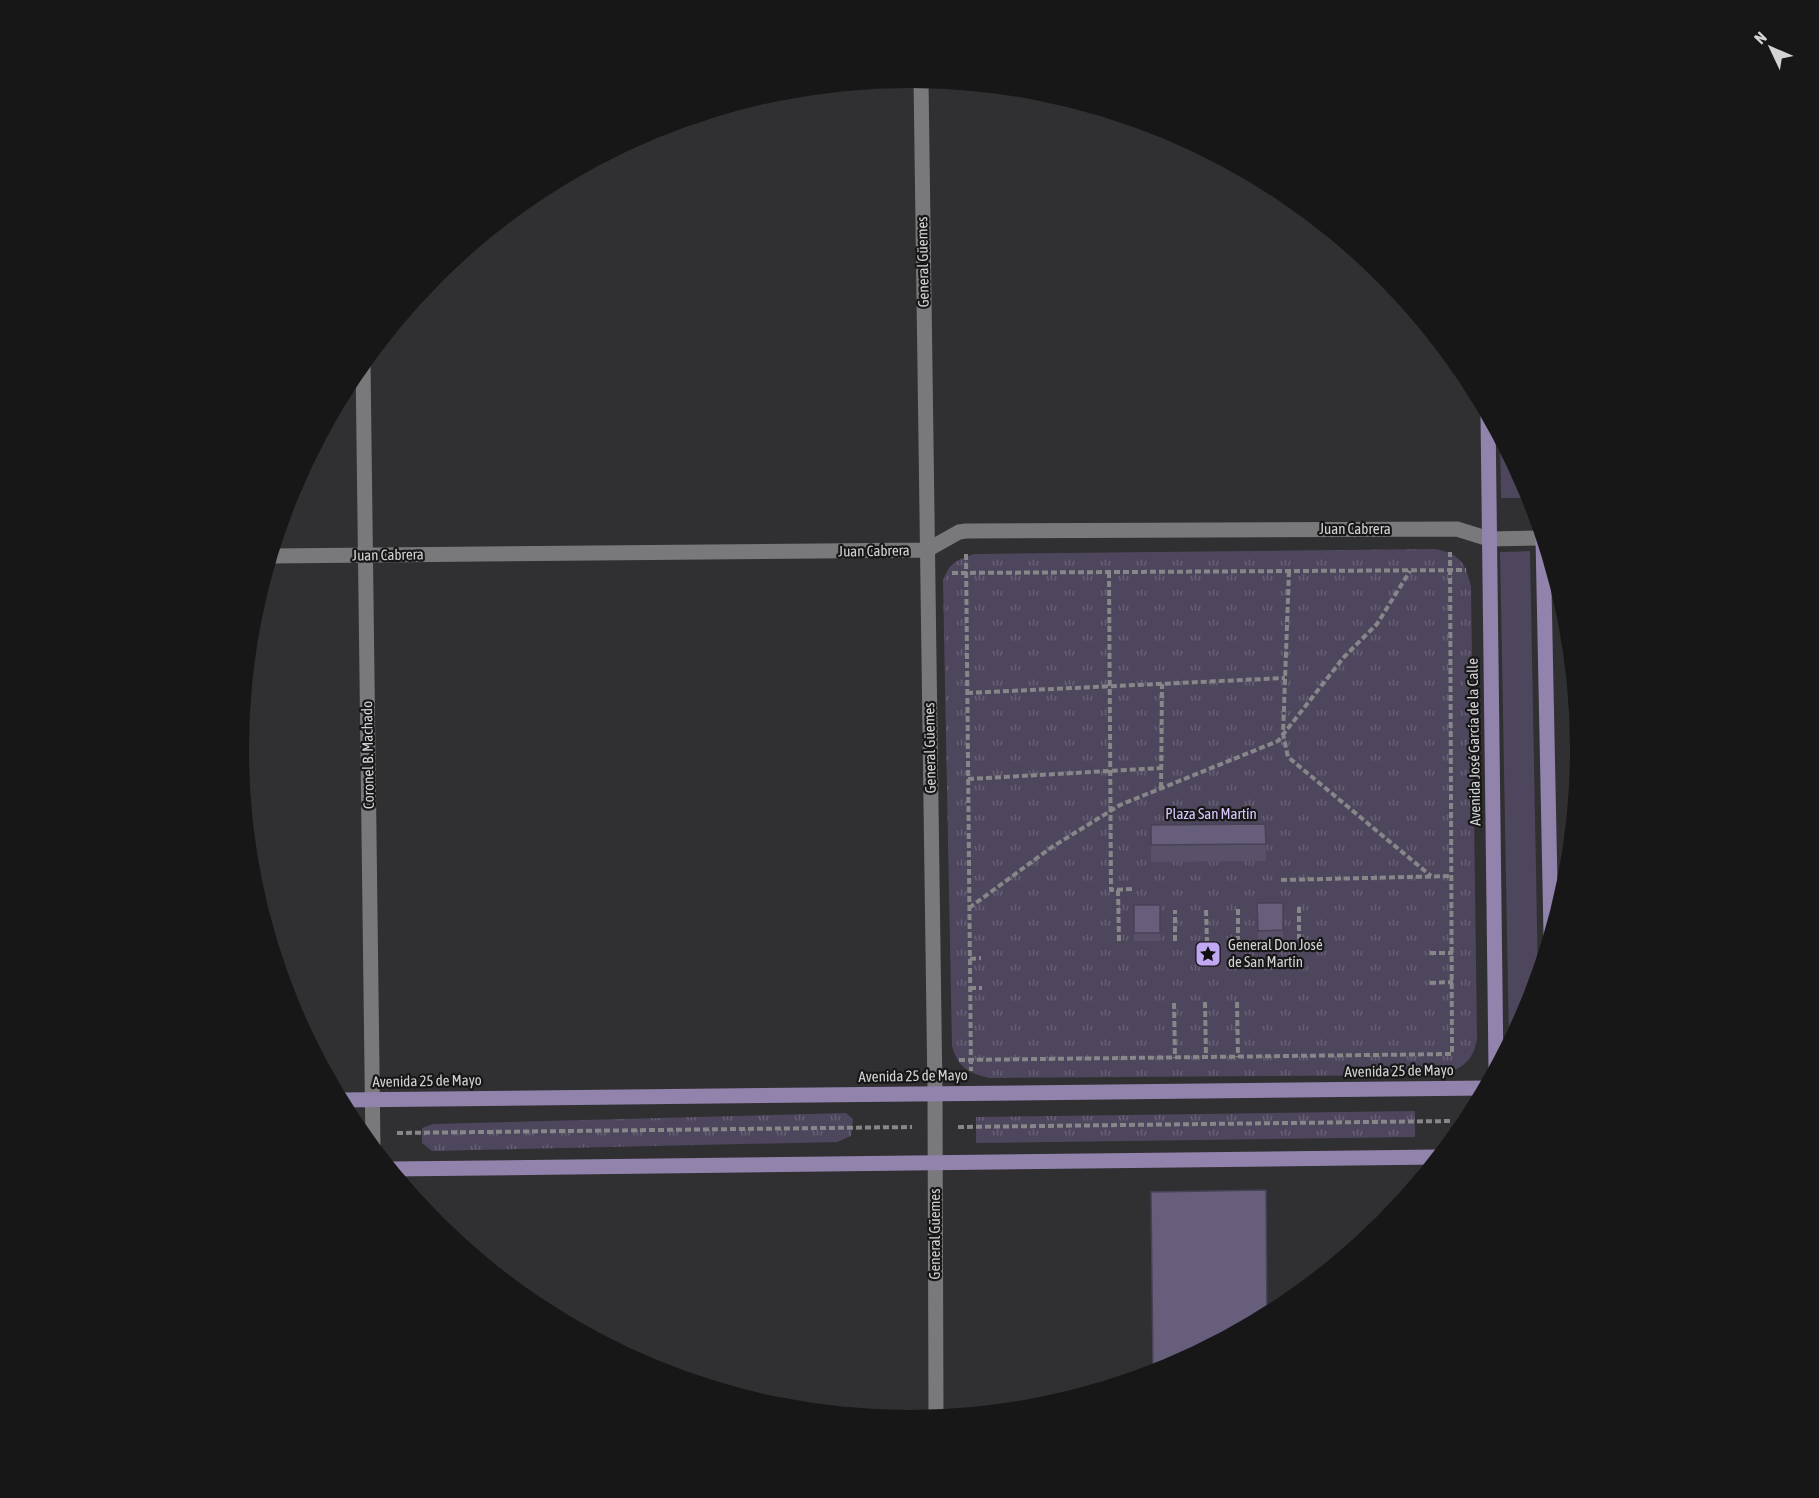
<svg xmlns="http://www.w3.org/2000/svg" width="1819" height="1498" viewBox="0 0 1819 1498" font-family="'Asap Condensed',sans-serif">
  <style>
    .green { fill: #4e465d }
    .park { fill: url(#park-tufts) }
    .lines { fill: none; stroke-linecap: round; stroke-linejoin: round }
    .path { stroke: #878688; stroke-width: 4; stroke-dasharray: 6 3; stroke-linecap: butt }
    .minor { stroke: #79787b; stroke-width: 15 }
    .major { stroke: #9283ad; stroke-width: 15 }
    .wall { fill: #59516a }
    .building { fill: #675e7b; stroke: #484256; stroke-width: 1.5 }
    .labels { text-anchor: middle; stroke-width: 4.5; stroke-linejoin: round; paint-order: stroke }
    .street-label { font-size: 15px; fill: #d3d3d4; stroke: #181718 }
    .park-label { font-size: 15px; fill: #d9c7fe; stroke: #181718 }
    .poi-label { font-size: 15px; fill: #d3d3d4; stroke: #181718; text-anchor: start }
  </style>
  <defs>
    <pattern id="park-tufts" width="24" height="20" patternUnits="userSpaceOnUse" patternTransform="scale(1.5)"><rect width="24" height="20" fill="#4e465d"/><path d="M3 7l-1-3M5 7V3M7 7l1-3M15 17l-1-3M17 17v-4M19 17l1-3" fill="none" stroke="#676073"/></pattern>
  </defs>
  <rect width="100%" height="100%" fill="#302f32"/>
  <path class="green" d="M 1500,437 L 1530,493 L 1531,498 L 1501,498 Z
    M 1530,551 L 1538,977 L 1529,1006 L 1509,1042 L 1500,552 Z"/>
  <path class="park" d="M 1434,549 C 1459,553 1465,562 1471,586 L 1477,1039 C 1473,1063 1459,1071 1437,1075 L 989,1078 C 968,1073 958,1067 952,1046 L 943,581 C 949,563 956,560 974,554 Z
    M 1415,1111 L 1415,1137 L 976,1143 L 976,1117 Z
    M 846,1113 L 853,1119 L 851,1136 L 837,1142 L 432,1151 L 422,1143 L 422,1128 L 433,1124 Z"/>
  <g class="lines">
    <path class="path" d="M 966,554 L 971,1071
      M 1289,571 L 1283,734 L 1288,757 L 1431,876
      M 1109,572 L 1111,890 L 1134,889
      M 952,573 L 1466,570
      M 967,693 L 1285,678
      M 968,779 L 1162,768
      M 1161,788 L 1162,684
      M 1281,880 L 1452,876
      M 1118,890 L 1119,942
      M 1299,907 L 1299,939
      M 969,908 L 1052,847 L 1120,805 L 1278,741 L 1344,657 L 1377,624 L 1410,571
      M 1238,909 L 1238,940
      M 1206,910 L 1207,941
      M 1175,941 L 1175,910
      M 1430,953 L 1453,953
      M 970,959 L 981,958
      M 1430,983 L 1453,982
      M 970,988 L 982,988
      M 1205,1002 L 1206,1058
      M 1237,1002 L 1238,1057
      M 1174,1003 L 1175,1058
      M 959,1060 L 1452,1054 L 1450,552
      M 958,1127 L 1452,1121
      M 397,1133 L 912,1127"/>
    <path class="minor" d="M 921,79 L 935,1094 L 936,1417
      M 363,362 L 373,1148
      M 270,556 L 927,550 L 959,532 L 966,531 L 1457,529 L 1489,539 L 1543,538"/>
    <path class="major" d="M 1488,415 L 1496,1069
      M 1543,538 L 1551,934
      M 340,1100 L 1486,1088
      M 390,1169 L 1438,1157"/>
  </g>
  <path class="wall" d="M 1265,824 L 1266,861 L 1151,862 L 1151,825 Z
    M 1257,903 L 1283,903 L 1283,939 L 1258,939 Z
    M 1134,905 L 1160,905 L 1160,941 L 1134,941 Z"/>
  <path class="building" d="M 1265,824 L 1266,844 L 1151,845 L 1151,825 Z
    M 1257,903 L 1283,903 L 1283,930 L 1258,931 Z
    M 1134,905 L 1160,905 L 1160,933 L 1134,933 Z
    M 1266,1190 L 1267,1315 L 1166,1369 L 1153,1373 L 1151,1192 Z"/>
  <defs>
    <g id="sight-square" transform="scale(1.35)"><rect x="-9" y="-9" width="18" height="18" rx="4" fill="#c1a8f3" stroke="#181718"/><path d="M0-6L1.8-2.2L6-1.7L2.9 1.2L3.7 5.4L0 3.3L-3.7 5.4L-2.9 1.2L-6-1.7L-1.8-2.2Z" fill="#111"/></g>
  </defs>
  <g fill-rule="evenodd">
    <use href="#sight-square" x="1208" y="954"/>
  </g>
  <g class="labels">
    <g class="street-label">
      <text transform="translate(923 262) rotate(-91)" y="5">General Güemes</text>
      <text x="1355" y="534">Juan Cabrera</text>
      <text transform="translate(874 551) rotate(-1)" y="5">Juan Cabrera</text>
      <text transform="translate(388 555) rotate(-1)" y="5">Juan Cabrera</text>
      <text transform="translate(1474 742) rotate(-91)" y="5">Avenida José García de la Calle</text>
      <text transform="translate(930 748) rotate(-91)" y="5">General Güemes</text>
      <text transform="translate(368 755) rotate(-91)" y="5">Coronel B. Machado</text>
      <text transform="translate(1399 1071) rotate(-1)" y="5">Avenida 25 de Mayo</text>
      <text transform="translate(913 1076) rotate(-1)" y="5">Avenida 25 de Mayo</text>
      <text transform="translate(427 1081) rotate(-1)" y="5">Avenida 25 de Mayo</text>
      <text transform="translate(935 1234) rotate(-90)" y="5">General Güemes</text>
    </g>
    <g class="park-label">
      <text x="1211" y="819">Plaza San Martín</text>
    </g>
    <g class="poi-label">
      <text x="1228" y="950">General Don José<tspan x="1228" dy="17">de San Martín</tspan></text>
    </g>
  </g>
  <path d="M0 0H1819V1498H0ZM909 88H910A660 660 0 0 1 1570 748V750A660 660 0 0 1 910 1410H909A660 660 0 0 1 249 750V748A660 660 0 0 1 909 88Z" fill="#181718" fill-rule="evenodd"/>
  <g transform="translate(1771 48) rotate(314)" stroke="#181718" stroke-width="4.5" paint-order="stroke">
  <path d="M0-4.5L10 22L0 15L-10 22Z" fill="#d3d3d4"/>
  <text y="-9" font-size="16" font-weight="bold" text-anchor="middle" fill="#d3d3d4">N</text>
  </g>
</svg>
